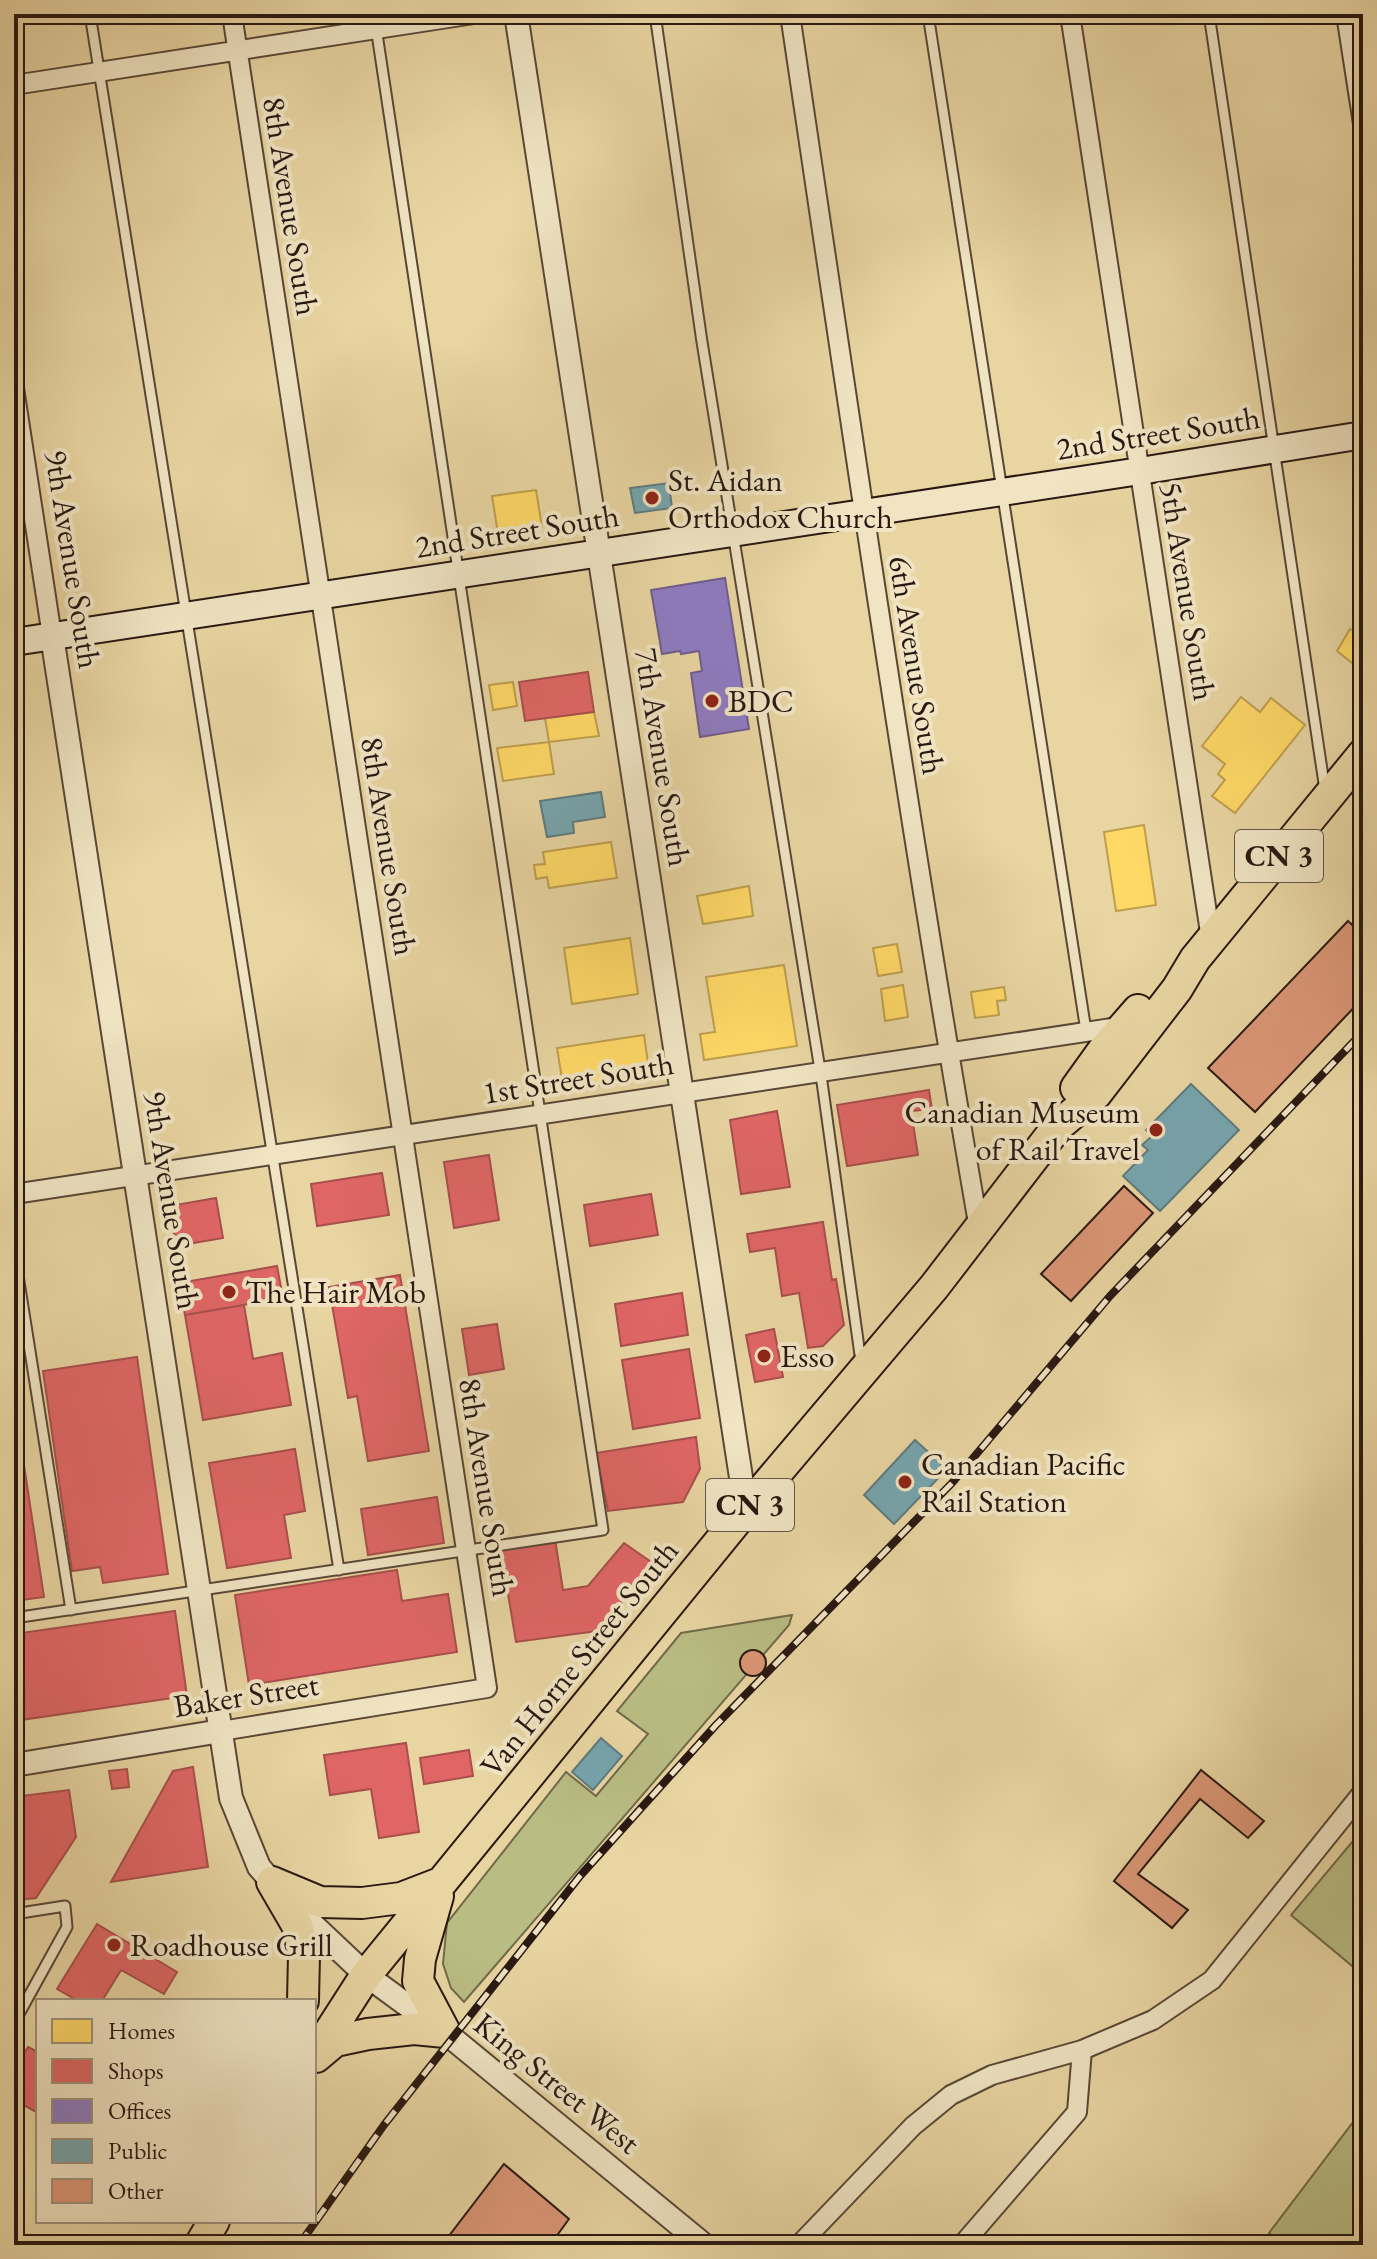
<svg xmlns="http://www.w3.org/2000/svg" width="1377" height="2259" viewBox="0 0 1377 2259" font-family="'EB Garamond',serif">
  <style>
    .green { fill: #b9bc83; stroke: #716a4a; stroke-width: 2 }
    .homes { fill: #ffd966; stroke: #bf9f4d; stroke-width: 2 }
    .shops { fill: #e06666; stroke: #a94f4d; stroke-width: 2 }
    .offices { fill: #8e7cc3; stroke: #705e8e; stroke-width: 2 }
    .public { fill: #76a5af; stroke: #5f7b80; stroke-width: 2 }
    .building { fill: #db9676; stroke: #291812; stroke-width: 2 }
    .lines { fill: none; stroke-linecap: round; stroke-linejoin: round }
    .service-casing { stroke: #594736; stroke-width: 13 }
    .minor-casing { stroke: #594736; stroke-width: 22 }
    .tertiary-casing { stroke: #594736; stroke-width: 26 }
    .secondary-casing { stroke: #291812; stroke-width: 30 }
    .trunk-casing { stroke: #291812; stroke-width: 34 }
    .service { stroke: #f0e4c3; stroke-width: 9 }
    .minor { stroke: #f0e4c3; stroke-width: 18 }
    .tertiary { stroke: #f0e4c3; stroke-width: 22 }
    .secondary { stroke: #f0e4c3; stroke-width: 26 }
    .trunk { stroke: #e8d5a2; stroke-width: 30 }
    .rail-casing { stroke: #291812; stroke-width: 8 }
    .rail { stroke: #f0e4c3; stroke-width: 5; stroke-dasharray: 15; stroke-linecap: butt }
    .poi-dot { fill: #8f2418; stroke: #f0e4c3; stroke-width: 3 }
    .labels { text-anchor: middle; stroke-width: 8; stroke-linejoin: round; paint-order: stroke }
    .shield { fill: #f0e4c3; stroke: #655547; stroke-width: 2 }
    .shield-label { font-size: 30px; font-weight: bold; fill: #291812 }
    .street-label { font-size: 32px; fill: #291812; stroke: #f0e4c3 }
    .poi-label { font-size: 32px; fill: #291812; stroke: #f0e4c3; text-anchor: start }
  </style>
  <rect width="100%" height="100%" fill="#e8d5a2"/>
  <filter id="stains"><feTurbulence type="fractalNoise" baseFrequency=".0025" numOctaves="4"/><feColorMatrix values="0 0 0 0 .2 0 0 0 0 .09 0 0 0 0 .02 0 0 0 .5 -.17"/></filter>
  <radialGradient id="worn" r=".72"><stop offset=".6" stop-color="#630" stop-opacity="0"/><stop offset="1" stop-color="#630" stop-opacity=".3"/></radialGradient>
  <path class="green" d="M 792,1615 L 789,1625 L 464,2002 L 451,1988 L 443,1964 L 447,1923 L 566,1772 L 596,1796 L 648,1734 L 617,1711 L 681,1633 Z
    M 1363,1829 L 1363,1975 L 1291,1915 Z
    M 1363,2109 L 1363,2245 L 1284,2245 L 1269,2233 Z"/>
  <path class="homes" d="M 536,490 L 542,527 L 498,534 L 492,496 Z
    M 1350,629 L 1363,637 L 1363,666 L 1361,670 L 1337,651 Z
    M 513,682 L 517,706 L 493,710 L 489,685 Z
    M 1241,697 L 1260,712 L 1271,698 L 1305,725 L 1235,813 L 1212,796 L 1225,780 L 1218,774 L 1225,764 L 1202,746 Z
    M 594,712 L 599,736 L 549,742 L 545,718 Z
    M 549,742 L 554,774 L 503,781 L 497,748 Z
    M 1144,825 L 1156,905 L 1116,911 L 1104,832 Z
    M 611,842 L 617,878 L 549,888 L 547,877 L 536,879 L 534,865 L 545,864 L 543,852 Z
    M 749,886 L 753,916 L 703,924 L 697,896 Z
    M 630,938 L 638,994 L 572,1004 L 564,948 Z
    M 897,944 L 902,972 L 878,976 L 873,948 Z
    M 784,965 L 797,1046 L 704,1060 L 700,1034 L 715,1032 L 706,977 Z
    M 903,985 L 908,1017 L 885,1021 L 881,989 Z
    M 1004,987 L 1006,1000 L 997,1001 L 999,1015 L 975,1018 L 971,992 Z
    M 644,1035 L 650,1077 L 564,1091 L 557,1048 Z"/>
  <path class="shops" d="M 588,672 L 594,712 L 525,721 L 519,682 Z
    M 929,1090 L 932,1109 L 911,1111 L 918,1155 L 847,1166 L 837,1105 Z
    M 777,1111 L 790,1187 L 741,1194 L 730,1120 Z
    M 489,1155 L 499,1220 L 454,1228 L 444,1162 Z
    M 382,1173 L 389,1215 L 317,1226 L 311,1184 Z
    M 651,1194 L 658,1235 L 590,1246 L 584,1205 Z
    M 216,1198 L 223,1238 L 176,1246 L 170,1206 Z
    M 823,1222 L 832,1280 L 836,1279 L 844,1325 L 823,1346 L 808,1348 L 799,1293 L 782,1296 L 775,1248 L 750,1252 L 747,1234 Z
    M 277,1266 L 283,1298 L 185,1315 L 179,1283 Z
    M 400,1275 L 429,1451 L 368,1461 L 357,1396 L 348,1398 L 329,1287 Z
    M 682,1293 L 688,1335 L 621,1346 L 615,1304 Z
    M 244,1305 L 253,1359 L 282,1353 L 291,1405 L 203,1420 L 185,1315 Z
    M 497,1324 L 504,1369 L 469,1375 L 462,1329 Z
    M 774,1329 L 783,1377 L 755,1382 L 746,1335 Z
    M 689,1349 L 700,1418 L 633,1429 L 622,1360 Z
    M 137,1357 L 168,1574 L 103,1583 L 100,1567 L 72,1571 L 43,1371 Z
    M 14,1399 L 44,1597 L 14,1601 Z
    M 696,1437 L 700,1469 L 683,1502 L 608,1511 L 596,1453 Z
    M 295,1449 L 305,1511 L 284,1515 L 291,1558 L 227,1568 L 209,1463 Z
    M 437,1497 L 444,1543 L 368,1555 L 361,1509 Z
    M 555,1539 L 563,1590 L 588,1586 L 624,1543 L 654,1564 L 597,1631 L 516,1642 L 500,1546 Z
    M 397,1570 L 402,1601 L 448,1594 L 457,1652 L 249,1685 L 235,1595 Z
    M 175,1611 L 187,1696 L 14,1721 L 14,1634 Z
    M 406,1743 L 419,1832 L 379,1838 L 371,1789 L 330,1795 L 324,1755 Z
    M 469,1750 L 473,1776 L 424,1784 L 420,1758 Z
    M 193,1767 L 208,1867 L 111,1882 L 173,1771 Z
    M 127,1769 L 129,1787 L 112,1789 L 109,1771 Z
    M 69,1790 L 76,1837 L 36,1898 L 18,1900 L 14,1872 L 14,1797 Z
    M 97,1924 L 177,1972 L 164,1994 L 121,1970 L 102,2001 L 78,2001 L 57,1989 Z
    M 28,2047 L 38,2052 L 38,2113 L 14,2100 L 14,2070 Z"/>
  <path class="offices" d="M 725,578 L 749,729 L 700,737 L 691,673 L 702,671 L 699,651 L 681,654 L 680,651 L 662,654 L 651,590 Z"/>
  <path class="public" d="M 669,483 L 672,508 L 635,513 L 630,488 Z
    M 601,792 L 605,817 L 573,822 L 574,833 L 547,837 L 540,801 Z
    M 1191,1084 L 1239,1130 L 1160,1211 L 1123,1176 L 1148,1150 L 1142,1145 L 1152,1136 L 1146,1130 Z
    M 915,1440 L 947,1469 L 894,1524 L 864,1495 Z
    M 601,1738 L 622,1756 L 593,1790 L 572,1772 Z"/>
  <path class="building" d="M 1348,921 L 1363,935 L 1363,998 L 1255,1112 L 1208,1068 Z
    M 1124,1186 L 1153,1213 L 1071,1301 L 1041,1274 Z
    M740 1663a13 13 0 1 1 26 0a13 13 0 1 1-26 0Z
    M 1201,1770 L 1264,1821 L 1248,1838 L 1200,1799 L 1138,1874 L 1188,1910 L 1172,1928 L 1114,1881 Z
    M 504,2164 L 569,2219 L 550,2245 L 442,2245 Z
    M 590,2237 L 600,2245 L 584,2245 Z"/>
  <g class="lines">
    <g class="service-casing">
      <path id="service" d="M 90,14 L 339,1570
        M 655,14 L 702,342 L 822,1082 L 861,1362
        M 928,14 L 1086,1031
        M 1209,14 L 1325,790
        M 14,1250 L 71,1610
        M 14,1618 L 603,1530 L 374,14
        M 14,1914 L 65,1906 L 67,1927 L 14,2023"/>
    </g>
    <g class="minor-casing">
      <path id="minor" d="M 790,14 C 850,420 909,825 979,1229
        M 1070,14 L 1211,939
        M 1346,14 L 1363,124
        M 14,85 L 474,14
        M 14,388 L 52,636
        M 14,1194 L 1125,1026
        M 221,1731 L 487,1688 L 232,14
        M 799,2245 L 913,2126 L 951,2095 L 992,2075 L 1082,2050 L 1153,2020 L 1212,1980 L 1363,1792
        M 962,2245 L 1077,2112 L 1082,2050"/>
    </g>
    <g class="tertiary-casing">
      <path id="tertiary" d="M 516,14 L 746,1510
        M 52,636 L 231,1798 L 259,1867 L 293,1906 L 366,1975 L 452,2038 L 704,2245
        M 14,1765 L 221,1731"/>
    </g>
    <g class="secondary-casing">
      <path id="secondary" d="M 14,642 L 1140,471 L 1363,435"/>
    </g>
    <g class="trunk-casing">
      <path id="trunk" d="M 1076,1088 L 1104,1049 L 1138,1010
        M 272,1882 L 320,1902 L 362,1903 L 401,1898 L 440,1883
        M 272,1882 L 297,1925 L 304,1955 L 303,2001
        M 438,1896 L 420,1959 L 418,1981 L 445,2032
        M 314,2056 L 366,1975 L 747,1508 L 934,1287 L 1058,1126 L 1096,1094 L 1177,989 L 1195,959 L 1363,754
        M 316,2057 L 335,2041 L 368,2034 L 414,2029 L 445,2032
        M 200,2245 L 214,2221"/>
    </g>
    <use href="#service" class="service"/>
    <use href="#minor" class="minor"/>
    <use href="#tertiary" class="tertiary"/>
    <use href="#secondary" class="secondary"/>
    <use href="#trunk" class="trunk"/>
    <g class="rail-casing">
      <path id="rail" d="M 299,2245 L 384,2125 L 580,1876 L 716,1725 L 952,1483 L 1110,1296 L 1363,1032"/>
    </g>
    <use href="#rail" class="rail"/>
  </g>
  <g class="poi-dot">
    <circle cx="652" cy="498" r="8"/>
    <circle cx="712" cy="701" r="8"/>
    <circle cx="1156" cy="1130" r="8"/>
    <circle cx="229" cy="1292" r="8"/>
    <circle cx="764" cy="1356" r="8"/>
    <circle cx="905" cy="1482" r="8"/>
    <circle cx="114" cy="1945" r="8"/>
  </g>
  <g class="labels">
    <g class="shield">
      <rect x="1235" y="830" width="88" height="52" rx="6"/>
      <rect x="706" y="1479" width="88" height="52" rx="6"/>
    </g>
    <g class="shield-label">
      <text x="1279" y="866">CN 3</text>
      <text x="750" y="1515">CN 3</text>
    </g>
    <g class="street-label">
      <text transform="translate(291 206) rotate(81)" y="11">8th Avenue South</text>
      <text transform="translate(1158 433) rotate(-9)" y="11">2nd Street South</text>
      <text transform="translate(517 531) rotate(-9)" y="11">2nd Street South</text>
      <text transform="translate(73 559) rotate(81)" y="11">9th Avenue South</text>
      <text transform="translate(1188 591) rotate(81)" y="11">5th Avenue South</text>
      <text transform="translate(917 665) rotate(81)" y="11">6th Avenue South</text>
      <text transform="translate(663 757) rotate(81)" y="11">7th Avenue South</text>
      <text transform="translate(389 846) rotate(81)" y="11">8th Avenue South</text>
      <text transform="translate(578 1078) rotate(-9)" y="11">1st Street South</text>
      <text transform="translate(172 1200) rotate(81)" y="11">9th Avenue South</text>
      <text transform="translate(487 1487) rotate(81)" y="11">8th Avenue South</text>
      <text transform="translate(579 1658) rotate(-51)" y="11">Van Horne Street South</text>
      <text transform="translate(246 1695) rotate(-9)" y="11">Baker Street</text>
      <text transform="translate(557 2083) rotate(39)" y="11">King Street West</text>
    </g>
    <g class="poi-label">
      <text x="668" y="491">St. Aidan<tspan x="668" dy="37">Orthodox Church</tspan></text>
      <text x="728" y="712">BDC</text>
      <text x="1140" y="1123" text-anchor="end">Canadian Museum<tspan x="1140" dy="37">of Rail Travel</tspan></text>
      <text x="245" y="1303">The Hair Mob</text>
      <text x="780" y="1367">Esso</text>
      <text x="921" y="1475">Canadian Pacific<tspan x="921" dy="37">Rail Station</tspan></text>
      <text x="130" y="1956">Roadhouse Grill</text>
    </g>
  </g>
  <rect width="1377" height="2259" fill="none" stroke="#e8d5a2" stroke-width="48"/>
  <rect x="16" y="16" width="1345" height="2227" fill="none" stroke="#291812" stroke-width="4"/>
  <rect x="24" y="24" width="1329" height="2211" fill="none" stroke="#291812" stroke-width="2"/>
  <rect x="36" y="1999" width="280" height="224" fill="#f0e4c3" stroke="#a0927c" stroke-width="2"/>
  <rect x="52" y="2019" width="40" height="24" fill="#ffd966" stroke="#a0927c" stroke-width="2"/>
  <text x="108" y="2039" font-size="24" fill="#291812">Homes</text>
  <rect x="52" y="2059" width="40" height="24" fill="#e06666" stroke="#a0927c" stroke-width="2"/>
  <text x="108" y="2079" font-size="24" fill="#291812">Shops</text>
  <rect x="52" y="2099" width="40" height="24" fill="#8e7cc3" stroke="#a0927c" stroke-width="2"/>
  <text x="108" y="2119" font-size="24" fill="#291812">Offices</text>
  <rect x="52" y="2139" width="40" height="24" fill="#76a5af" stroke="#a0927c" stroke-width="2"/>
  <text x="108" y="2159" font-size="24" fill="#291812">Public</text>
  <rect x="52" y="2179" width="40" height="24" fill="#db9676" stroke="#a0927c" stroke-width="2"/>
  <text x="108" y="2199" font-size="24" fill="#291812">Other</text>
  <rect width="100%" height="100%" filter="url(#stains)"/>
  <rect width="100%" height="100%" fill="url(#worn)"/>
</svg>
